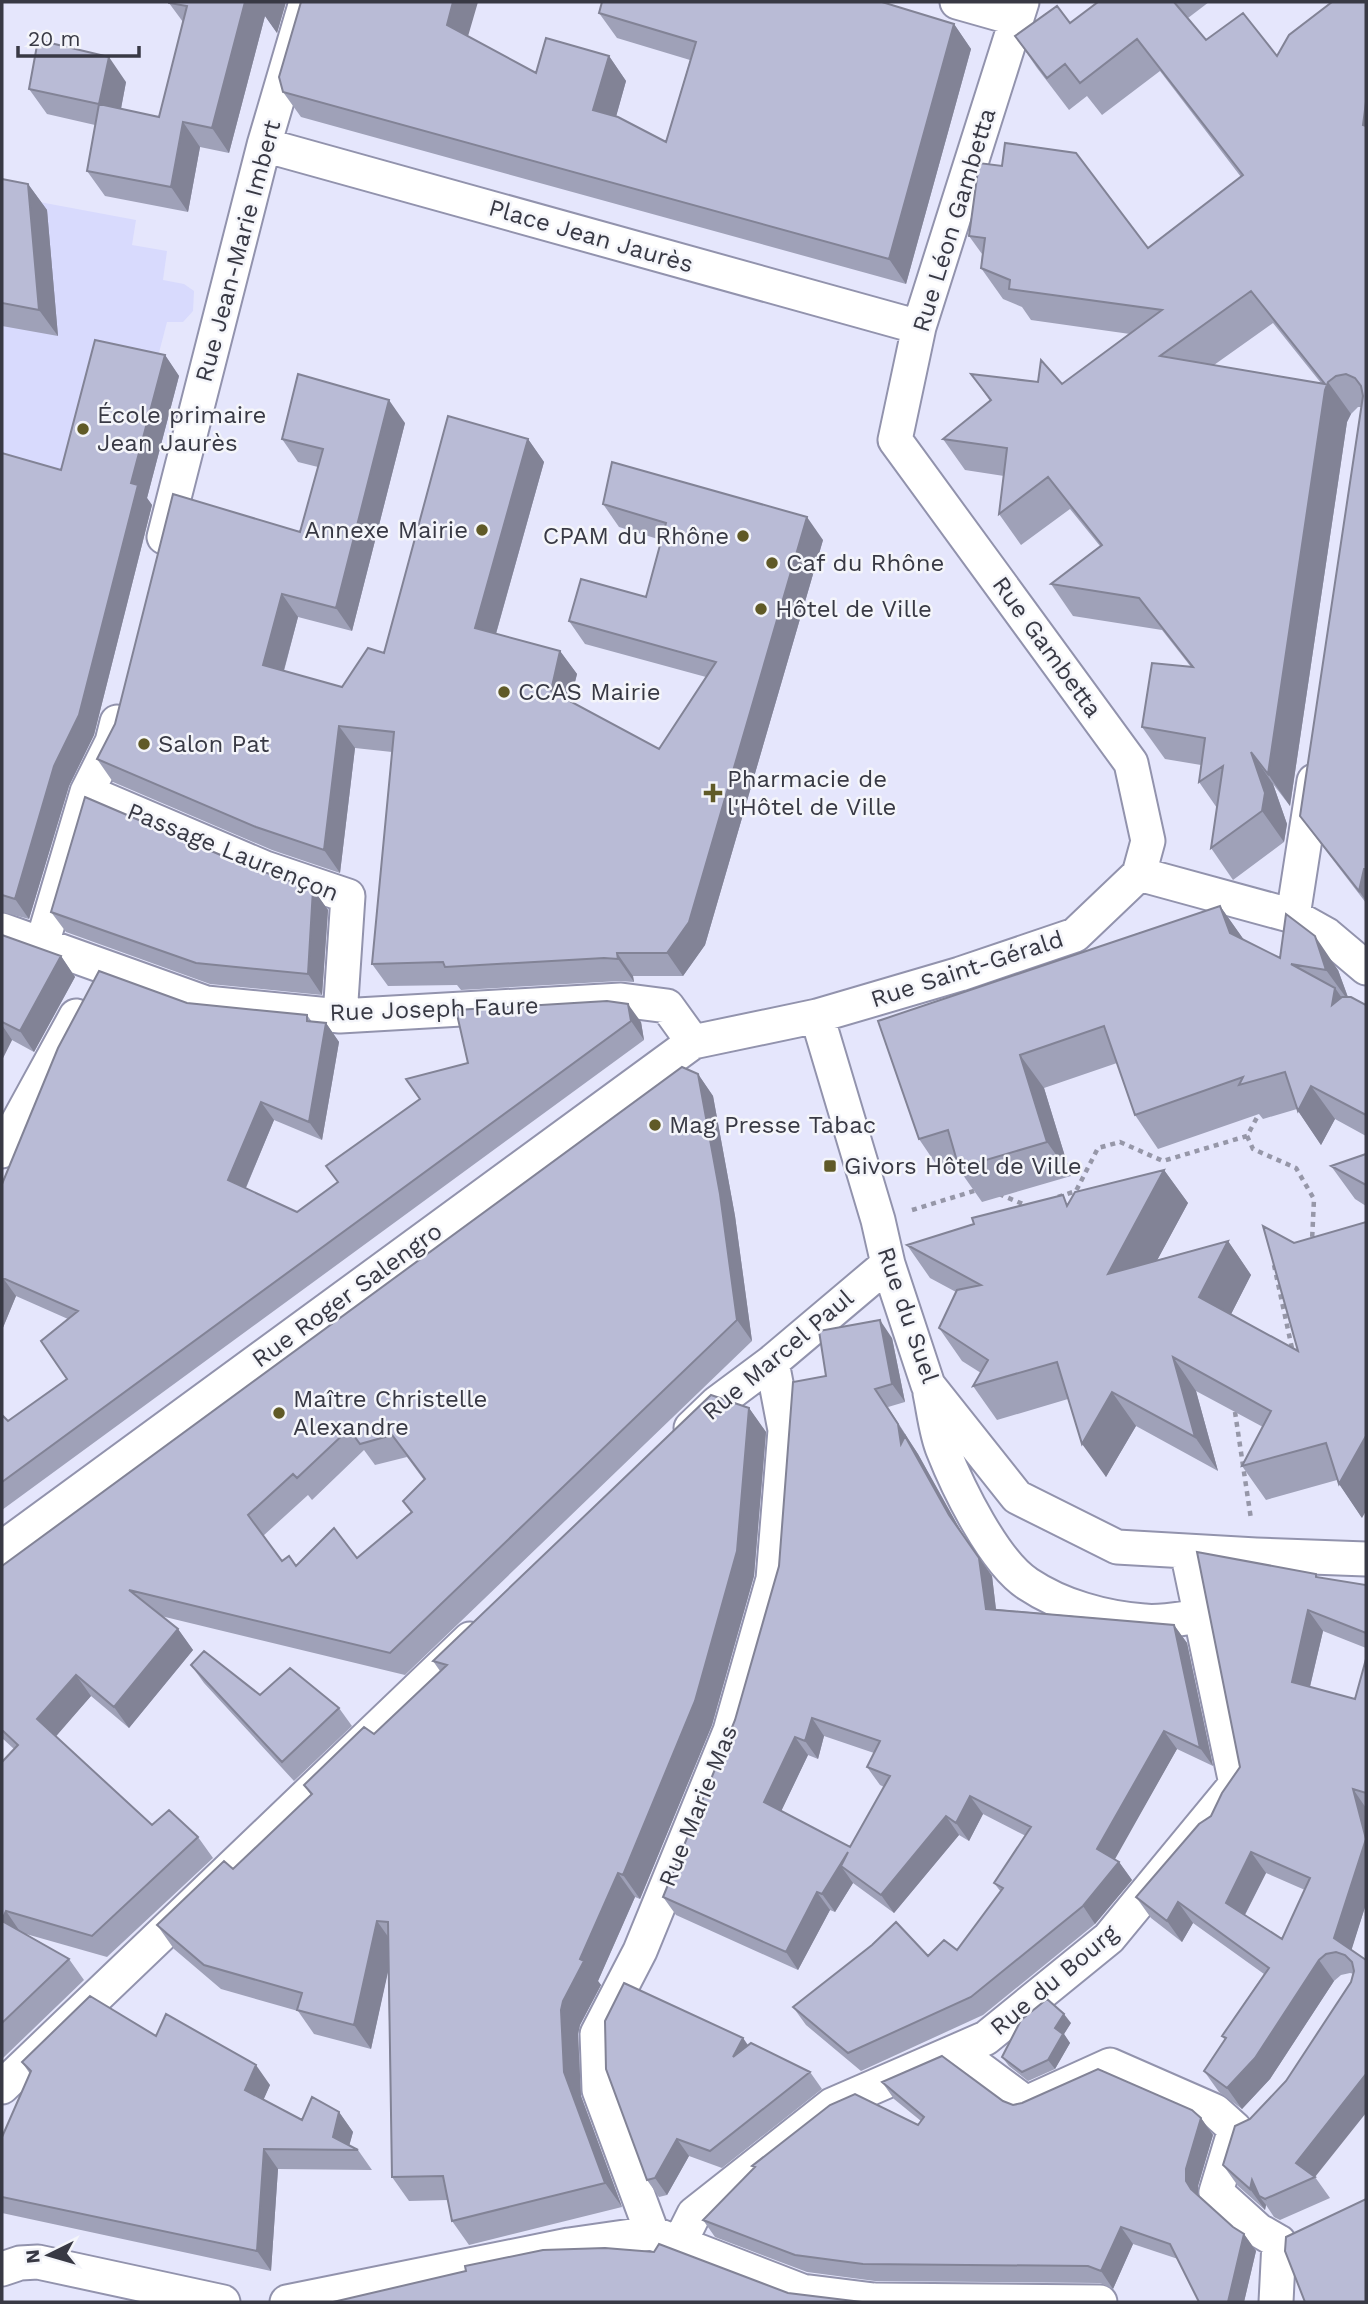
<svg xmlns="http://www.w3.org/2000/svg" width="1368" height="2304" viewBox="0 0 1368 2304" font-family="'Work Sans',sans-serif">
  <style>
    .built { fill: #d8dafd }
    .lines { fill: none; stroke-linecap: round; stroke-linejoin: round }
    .street-casing { stroke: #9293ad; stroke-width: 37 }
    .path { stroke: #9697a8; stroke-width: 4.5; stroke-dasharray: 5 5; stroke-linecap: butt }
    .street { stroke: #fff; stroke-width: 33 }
    .wall { fill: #9fa1b8; fill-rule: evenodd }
    .shaded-wall { fill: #828396 }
    .building { fill: #b9bbd6; stroke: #828396; stroke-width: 2; fill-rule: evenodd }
    .poi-dot { fill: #605a27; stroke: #f4f5fa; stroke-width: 2.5 }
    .labels { text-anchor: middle; stroke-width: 5; stroke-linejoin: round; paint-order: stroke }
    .street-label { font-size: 24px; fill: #383944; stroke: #f4f5fa }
    .poi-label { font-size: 24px; fill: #383944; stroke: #f4f5fa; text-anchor: start }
  </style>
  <rect width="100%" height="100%" fill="#e5e6fc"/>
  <path class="built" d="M 2,195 L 136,220 L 132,245 L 167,251 L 163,280 L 184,284 L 194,291 L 193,311 L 183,322 L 167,322 L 155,368 L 179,376 L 146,500 L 2,601 Z"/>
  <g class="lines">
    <g class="street-casing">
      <path id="street" d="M 957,2 L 1017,19
        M 264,145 L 919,327
        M 164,537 L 264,145 L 306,2
        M 87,792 L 265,868 L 348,896 L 340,1016
        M 1139,874 L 1293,916 L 1327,935 L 1366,968
        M 1293,916 L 1314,781
        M 2,930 L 206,1003 L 340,1016 L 621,1000 L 667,1006 L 693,1042
        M 42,944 L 87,792 L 112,742 L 117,722
        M 817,1016 L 878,1220 L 888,1264 L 928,1385 L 1017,1497 L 1117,1547 L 1256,1555 L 1366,1559
        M 2,1151 L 76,1016
        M 930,1393 C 934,1412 936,1433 943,1450 C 958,1488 994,1562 1028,1584 C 1061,1606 1104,1618 1144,1621 C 1162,1623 1183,1618 1202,1616
        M 691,1428 L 717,1403 L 772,1362 L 888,1264
        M 2,1548 L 693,1042 L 817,1016 L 960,974 L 1075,935 L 1139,874 L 1148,841 L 1131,763 L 895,440 L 919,327 L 1022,2
        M 956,2051 L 1026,2103 L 1110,2065 L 1215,2111 L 1235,2129 L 1216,2192 L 1258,2230 L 1279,2242
        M 2,2087 L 470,1639
        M 652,2233 L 599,2090 L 597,2034 L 640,1951 L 730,1731 L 773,1579 L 785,1430 L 772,1362
        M 680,2242 L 694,2214 L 832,2105 L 986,2038 L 1109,1938 L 1236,1784 L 1187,1551
        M 2,2269 L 20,2263 L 38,2262 L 223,2302
        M 287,2302 L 569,2245 L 652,2233 L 802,2291 L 874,2300 L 1100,2302
        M 1276,2302 L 1279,2242"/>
    </g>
    <path class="path" d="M 1247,1136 L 1253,1149 L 1296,1168 L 1314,1199 L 1312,1241
      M 999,1194 L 1030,1207
      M 1058,1197 L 1076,1191 L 1098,1148 L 1120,1142 L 1163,1161 L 1247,1136 L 1261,1110
      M 912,1210 L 977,1190
      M 1274,1265 L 1293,1353
      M 1235,1412 L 1251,1519"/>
    <use href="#street" class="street"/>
  </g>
  <path class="wall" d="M 286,2 L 277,33 L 265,16 L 229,153 L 200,147 L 188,212 L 105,196 L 87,171 L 95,125 L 47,114 L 29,89 L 126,82 L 121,109 L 159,117 L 183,22 L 169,3 Z
    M 1098,2 L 1209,2 L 1188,18 L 1206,40 L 1277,56 L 1366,2 L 1366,903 L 1323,847 L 1300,816 L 1361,407 L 1358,407 L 1351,414 L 1347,422 L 1290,806 L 1273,784 L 1287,824 L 1284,842 L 1233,880 L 1211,848 L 1217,808 L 1199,782 L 1201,765 L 1165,759 L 1142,727 L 1191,667 L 1162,630 L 1073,616 L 1051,584 L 1100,546 L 1070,509 L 1021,545 L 999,514 L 1004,476 L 965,470 L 943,439 L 990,401 L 971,374 L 1062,384 L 1130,334 L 1031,320 L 1022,307 L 1003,299 L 981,268 L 982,254 L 969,236 L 1148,248 L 1241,177 L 1160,71 L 1102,115 L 1087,96 L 1069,110 L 1037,68 L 1015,36 L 1070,23 ZM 1273,323 L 1321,383 L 1214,365 Z
    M 599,13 L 954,24 L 971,49 L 906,284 L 301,117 L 283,92 L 468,37 L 536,73 L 609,56 L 626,81 L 616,116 L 666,142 L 690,60 L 617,38 Z
    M 2,179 L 28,184 L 47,210 L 58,336 L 2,326 Z
    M 165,355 L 179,376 L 147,498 L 152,505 L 94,735 L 69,786 L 29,919 L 2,912 L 2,453 L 61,470 Z
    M 405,423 L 352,631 L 298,617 L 284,671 L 342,687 L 384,653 L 528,439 L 544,462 L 496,634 L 560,651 L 577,674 L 570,701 L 659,749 L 706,677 L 585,644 L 569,621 L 646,597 L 661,540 L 619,527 L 603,504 L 823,540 L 705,945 L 683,976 L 633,976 L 634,982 L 620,981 L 461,990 L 457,985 L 388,986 L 372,964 L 392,752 L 355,748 L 340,873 L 272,850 L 113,782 L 97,759 L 300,532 L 318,467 L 298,462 L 282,439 Z
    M 244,865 L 313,889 L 328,910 L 322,995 L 210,984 L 66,932 L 51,912 Z
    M 1220,906 L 1244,940 L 1280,958 L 1338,970 L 1348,997 L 1366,1005 L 1366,1136 L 1335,1119 L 1321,1145 L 1297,1109 L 1263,1119 L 1259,1114 L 1158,1149 L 1135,1115 L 1117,1063 L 1044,1088 L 1071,1176 L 982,1202 L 958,1168 L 942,1173 L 919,1139 L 878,1021 Z
    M 2,935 L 61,956 L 75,977 L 34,1052 L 12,1040 L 2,1060 Z
    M 187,1003 L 307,1015 L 312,1022 L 326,1023 L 339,1042 L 322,1140 L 274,1120 L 246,1188 L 297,1212 L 338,1182 L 420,1099 L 468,1063 L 456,1010 L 641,1022 L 644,1040 L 2,1510 L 2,1415 L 8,1421 L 67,1379 L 68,1319 L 16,1296 L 2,1330 L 2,1184 Z
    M 698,1074 L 713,1096 L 735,1216 L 752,1341 L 405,1675 L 161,1616 L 178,1629 L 193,1650 L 129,1728 L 91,1696 L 55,1736 L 152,1825 L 198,1837 L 213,1858 L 107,1957 L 26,1934 L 69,1959 L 84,1980 L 2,2059 L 2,1762 L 14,1749 L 2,1738 L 2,1566 ZM 364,1450 L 375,1465 L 407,1457 L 424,1480 L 403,1501 L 411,1512 L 357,1558 L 296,1566 L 282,1561 L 263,1536 L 308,1495 L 312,1500 Z
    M 1366,1154 L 1366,1206 L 1355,1199 L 1331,1166 Z
    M 1164,1170 L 1188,1203 L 1157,1260 L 1228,1241 L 1251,1275 L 1231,1314 L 1298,1351 L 1294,1243 L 1362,1518 L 1337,1480 L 1266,1500 L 1242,1466 L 1263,1427 L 1196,1391 L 1218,1471 L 1136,1426 L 1106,1477 L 1068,1399 L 997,1420 L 973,1386 L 981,1373 L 962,1361 L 939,1328 L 956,1292 L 930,1278 L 907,1245 L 1069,1203 Z
    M 892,1338 L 905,1402 L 888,1407 L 918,1454 L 962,1533 L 992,1576 L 996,1609 L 1174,1625 L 1187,1643 L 1213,1766 L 1177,1749 L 1114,1859 L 1119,1862 L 1132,1880 L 1095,1924 L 983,2015 L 861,2071 L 806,2025 L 793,2007 L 928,1956 L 957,1950 L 1001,1892 L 994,1883 L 1026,1836 L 983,1814 L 969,1841 L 959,1835 L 894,1913 L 853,1883 L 835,1912 L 830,1910 L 798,1970 L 676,1915 L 663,1897 L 735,1720 L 779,1566 L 826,1376 ZM 824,1736 L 874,1753 L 867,1767 L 880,1785 L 884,1787 L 850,1847 L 781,1811 L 808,1755 L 818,1759 Z
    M 749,1408 L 766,1432 L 754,1576 L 712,1725 L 640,1899 L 635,1897 L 598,1981 L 601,1985 L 580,2025 L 578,2034 L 581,2096 L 622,2207 L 469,2245 L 452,2221 L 448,2200 L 409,2201 L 392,2177 L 388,1970 L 371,2049 L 314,2034 L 298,2011 L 221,1989 L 174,1949 L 157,1925 L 233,1869 L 311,1795 L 304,1785 L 374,1734 L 440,1671 L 433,1661 Z
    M 1316,1574 L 1318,1578 L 1366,1585 L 1366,1648 L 1323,1631 L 1310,1687 L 1355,1699 L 1366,1659 L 1366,1904 L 1351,1950 L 1366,1960 L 1315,2177 L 1330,2198 L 1280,2220 L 1274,2217 L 1266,2205 L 1265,2210 L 1238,2186 L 1223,2165 L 1250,2119 L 1286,2081 L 1351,1982 L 1354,1974 L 1350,1973 L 1341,1975 L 1334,1981 L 1270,2079 L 1242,2109 L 1219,2092 L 1204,2071 L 1225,2040 L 1222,2036 L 1264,1974 L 1193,1923 L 1182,1942 L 1151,1918 L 1136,1897 L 1211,1816 L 1240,1767 ZM 1266,1873 L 1305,1890 L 1282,1939 L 1245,1915 Z
    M 191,1665 L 260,1695 L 339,1708 L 352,1726 L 294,1781 L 204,1683 Z
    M 1071,2023 L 1064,2034 L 1070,2043 L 1055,2069 L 1028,2081 L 1009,2066 L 1002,2057 Z
    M 156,2036 L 270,2085 L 263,2100 L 302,2120 L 339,2112 L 353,2132 L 349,2146 L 358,2150 L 372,2170 L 278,2169 L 271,2271 L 2,2213 L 2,2137 L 30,2074 L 22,2062 Z
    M 743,2038 L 748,2045 L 810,2072 L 822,2089 L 722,2168 L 689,2156 L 667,2195 L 659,2197 L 647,2180 Z
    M 882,2082 L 1003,2101 L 1013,2105 L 1201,2118 L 1213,2135 L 1198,2186 L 1198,2195 L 1233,2227 L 1244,2234 L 1256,2251 L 1244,2302 L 1199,2302 L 1178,2259 L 1133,2244 L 1113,2289 L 1100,2283 L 875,2281 L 807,2272 L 715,2237 L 703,2220 L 754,2168 L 752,2166 L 918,2125 L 921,2121 L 894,2099 Z"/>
  <path class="shaded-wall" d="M 245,2 L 286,2 L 277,33 L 265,16 L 229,153 L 212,128 Z
    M 453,2 L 478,2 L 464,50 L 447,25 Z
    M 954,24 L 971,49 L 906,284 L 889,259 Z
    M 609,56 L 626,81 L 611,135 L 593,110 Z
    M 109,57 L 126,82 L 117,129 L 99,104 Z
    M 1366,102 L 1366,130 L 1363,125 Z
    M 183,122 L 200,147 L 188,212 L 171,187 Z
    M 28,184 L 47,210 L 58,336 L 39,310 Z
    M 165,355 L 179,376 L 147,498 L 152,505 L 94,735 L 69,786 L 29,919 L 15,899 L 131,483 Z
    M 1328,382 L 1351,414 L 1347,422 L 1290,806 L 1268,774 L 1325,390 Z
    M 389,400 L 405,423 L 352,631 L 336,608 Z
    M 528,439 L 544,462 L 491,651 L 475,628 Z
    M 807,517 L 823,540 L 705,945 L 683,976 L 667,953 Z
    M 282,594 L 298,617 L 279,688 L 263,665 Z
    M 560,651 L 577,674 L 567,714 L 551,691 Z
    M 339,726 L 355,748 L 340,873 L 324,850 Z
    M 1251,752 L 1273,784 L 1287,824 L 1284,842 L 1262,811 Z
    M 1364,869 L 1366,872 L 1366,901 L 1359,891 Z
    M 313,889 L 328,910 L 322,995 L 308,974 Z
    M 1220,906 L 1244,940 L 1230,933 Z
    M 1315,936 L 1338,970 L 1350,1003 L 1326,970 Z
    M 617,953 L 633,976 L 634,982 L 618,959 Z
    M 61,956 L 75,977 L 34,1052 L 20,1031 Z
    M 1335,988 L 1359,1022 L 1332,1005 Z
    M 628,1004 L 641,1022 L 644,1040 L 631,1021 Z
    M 326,1023 L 339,1042 L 322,1140 L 309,1122 Z
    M 2,1025 L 12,1040 L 2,1060 Z
    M 1020,1055 L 1044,1088 L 1071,1176 L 1047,1142 Z
    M 698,1074 L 713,1096 L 735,1216 L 752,1341 L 737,1320 Z
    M 1311,1086 L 1335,1119 L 1321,1145 L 1298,1111 Z
    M 261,1102 L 274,1120 L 241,1199 L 228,1180 Z
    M 1164,1170 L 1188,1203 L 1132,1307 L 1108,1274 Z
    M 1228,1241 L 1251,1275 L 1223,1330 L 1199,1297 Z
    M 3,1278 L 16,1296 L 2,1330 L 2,1281 Z
    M 880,1320 L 892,1338 L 905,1402 L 892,1384 Z
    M 1173,1357 L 1196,1391 L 1218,1471 L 1195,1437 Z
    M 875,1389 L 918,1454 L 962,1533 L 992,1576 L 998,1627 L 986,1609 L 901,1444 Z
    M 1112,1392 L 1136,1426 L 1106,1477 L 1082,1444 Z
    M 749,1408 L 766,1432 L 754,1576 L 712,1725 L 640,1899 L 623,1875 Z
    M 1366,1436 L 1366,1511 L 1362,1518 L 1339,1484 Z
    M 1308,1610 L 1323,1631 L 1306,1703 L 1292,1682 Z
    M 1174,1625 L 1187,1643 L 1213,1766 L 1200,1748 Z
    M 178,1629 L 193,1650 L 129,1728 L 114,1707 Z
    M 76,1675 L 91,1696 L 52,1741 L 37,1719 Z
    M 812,1718 L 824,1736 L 818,1759 L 805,1741 Z
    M 1164,1731 L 1177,1749 L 1110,1868 L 1097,1849 Z
    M 795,1737 L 808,1755 L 777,1820 L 764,1802 Z
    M 1353,1789 L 1366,1808 L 1366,1904 L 1349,1958 L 1334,1938 Z
    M 970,1796 L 983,1814 L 969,1841 L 956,1823 Z
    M 946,1816 L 959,1835 L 894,1913 L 881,1895 Z
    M 848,1852 L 841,1866 L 853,1883 L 835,1912 L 822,1894 Z
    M 1251,1852 L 1266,1873 L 1240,1924 L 1226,1903 Z
    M 1119,1862 L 1132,1880 L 1095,1924 L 1083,1906 Z
    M 618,1873 L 635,1897 L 598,1981 L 601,1985 L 580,2025 L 578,2034 L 581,2096 L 622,2207 L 605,2183 L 564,2072 L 561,2010 L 563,2001 L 580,1959 Z
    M 817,1892 L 830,1910 L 798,1970 L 786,1952 Z
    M 1178,1902 L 1193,1923 L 1182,1942 L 1167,1921 Z
    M 6,1911 L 21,1933 L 2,1921 Z
    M 377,1921 L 394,1945 L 371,2049 L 354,2025 Z
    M 1319,1960 L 1334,1981 L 1270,2079 L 1242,2109 L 1227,2088 Z
    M 1064,2014 L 1071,2023 L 1064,2034 L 1070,2043 L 1055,2069 L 1048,2060 L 1055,2028 Z
    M 743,2038 L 754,2055 L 733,2057 Z
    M 256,2065 L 270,2085 L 259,2110 L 245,2090 Z
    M 1366,2074 L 1366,2113 L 1315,2177 L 1296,2163 Z
    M 339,2112 L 353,2132 L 348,2150 L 333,2137 Z
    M 1201,2118 L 1213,2135 L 1198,2186 L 1198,2198 L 1186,2181 L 1186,2169 Z
    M 677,2139 L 689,2156 L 667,2195 L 655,2178 Z
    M 264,2149 L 278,2169 L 271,2271 L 257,2251 Z
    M 1252,2180 L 1267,2201 L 1259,2196 L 1266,2205 L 1265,2210 L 1250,2189 Z
    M 1121,2227 L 1133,2244 L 1113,2289 L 1101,2271 Z
    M 1244,2234 L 1256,2251 L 1244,2302 L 1228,2302 Z"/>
  <path class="building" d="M 169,2 L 245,2 L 212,128 L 183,122 L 171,187 L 87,171 L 99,104 L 29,89 L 38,40 L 109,57 L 99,104 L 159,117 L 187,6 L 169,3 Z
    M 301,2 L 453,2 L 447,25 L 536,73 L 546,38 L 609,56 L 593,110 L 618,117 L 666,142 L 696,42 L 599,13 L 602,2 L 882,2 L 954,24 L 889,259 L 283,92 L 279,77 Z
    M 1098,2 L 1174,2 L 1206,40 L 1243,13 L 1277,56 L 1289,35 L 1332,2 L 1366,2 L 1366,102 L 1363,125 L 1366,126 L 1366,869 L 1364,869 L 1359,891 L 1300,816 L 1363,396 L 1361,386 L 1355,378 L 1346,374 L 1336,376 L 1328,382 L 1325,390 L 1268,774 L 1251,752 L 1265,793 L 1262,811 L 1211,848 L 1223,766 L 1199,782 L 1205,738 L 1142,727 L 1152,663 L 1193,667 L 1139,598 L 1051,584 L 1102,545 L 1048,477 L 999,514 L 1007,448 L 943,439 L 991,400 L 971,374 L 1038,382 L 1041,360 L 1062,384 L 1162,310 L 1009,289 L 1010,280 L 981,268 L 985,238 L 969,236 L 979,163 L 1002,166 L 1005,143 L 1076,153 L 1148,248 L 1243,175 L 1137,39 L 1080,83 L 1065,64 L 1047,78 L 1015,36 L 1057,6 L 1070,23 ZM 1251,291 L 1325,384 L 1160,356 Z
    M 2,179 L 28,184 L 39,310 L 2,303 Z
    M 95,340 L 165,355 L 131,483 L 138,485 L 79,715 L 54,766 L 15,899 L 2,895 L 2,453 L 61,470 Z
    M 298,374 L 389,400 L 336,608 L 282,594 L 263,665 L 342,687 L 368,648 L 384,653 L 448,416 L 528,439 L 475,628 L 560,651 L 551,691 L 659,749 L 716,662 L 569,621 L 581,579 L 646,597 L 666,523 L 603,504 L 612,462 L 807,517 L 689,922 L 667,953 L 617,953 L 618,959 L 604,958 L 445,967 L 443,962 L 372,964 L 394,732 L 339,726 L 324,850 L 256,827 L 97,759 L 115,724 L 173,494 L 300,532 L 323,449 L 282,439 Z
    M 85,797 L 244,865 L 313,889 L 308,974 L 196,963 L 51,912 Z
    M 1220,906 L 1230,933 L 1280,958 L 1286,914 L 1315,936 L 1326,970 L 1291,964 L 1335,988 L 1332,1005 L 1342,997 L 1351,997 L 1366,1005 L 1366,1115 L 1311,1086 L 1298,1111 L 1285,1072 L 1239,1085 L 1243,1077 L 1135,1115 L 1104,1026 L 1020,1055 L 1047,1142 L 959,1168 L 948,1130 L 919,1139 L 878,1021 Z
    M 2,935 L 61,956 L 20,1031 L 2,1022 Z
    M 99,971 L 187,1003 L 307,1015 L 307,1021 L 326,1023 L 309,1122 L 261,1102 L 228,1180 L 297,1212 L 338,1182 L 326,1166 L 420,1099 L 406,1079 L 468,1063 L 456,1010 L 607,1001 L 628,1004 L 631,1021 L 2,1482 L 2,1415 L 8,1421 L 67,1379 L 41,1341 L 78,1311 L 3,1278 L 2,1281 L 2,1184 L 58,1048 Z
    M 682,1067 L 698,1074 L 720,1194 L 737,1320 L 390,1653 L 129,1590 L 178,1629 L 114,1707 L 76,1675 L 37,1719 L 152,1825 L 169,1810 L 198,1837 L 92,1936 L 6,1911 L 2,1920 L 2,1762 L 18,1745 L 2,1730 L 2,1566 ZM 349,1429 L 360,1444 L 392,1435 L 425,1479 L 403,1501 L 412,1512 L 357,1558 L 334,1528 L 296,1566 L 289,1556 L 282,1561 L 248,1515 L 293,1474 L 297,1478 Z
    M 1366,1154 L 1366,1185 L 1331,1166 Z
    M 1164,1170 L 1108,1274 L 1228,1241 L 1199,1297 L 1298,1351 L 1263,1226 L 1294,1243 L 1366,1222 L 1366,1436 L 1339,1484 L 1326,1443 L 1242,1466 L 1271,1411 L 1173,1357 L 1195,1437 L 1112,1392 L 1082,1444 L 1057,1362 L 973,1386 L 988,1360 L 939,1328 L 957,1290 L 981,1285 L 907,1245 L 974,1224 L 972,1218 L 1063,1195 L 1067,1206 L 1075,1192 Z
    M 880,1320 L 892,1384 L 875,1389 L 898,1424 L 901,1444 L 905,1436 L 949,1515 L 979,1558 L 986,1609 L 1174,1625 L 1200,1748 L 1164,1731 L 1097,1849 L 1119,1862 L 1083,1906 L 971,1997 L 848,2053 L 793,2007 L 872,1945 L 896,1922 L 928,1956 L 944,1940 L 957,1950 L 1003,1888 L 994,1883 L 1031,1827 L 970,1796 L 956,1823 L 946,1816 L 881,1895 L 841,1866 L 848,1852 L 822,1894 L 817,1892 L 786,1952 L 663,1897 L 735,1720 L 779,1566 L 793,1382 L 826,1376 L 819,1331 ZM 812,1718 L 880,1741 L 867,1767 L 890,1776 L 850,1847 L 764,1802 L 795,1737 L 805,1741 Z
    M 711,1395 L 749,1408 L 737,1551 L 695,1701 L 623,1875 L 618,1873 L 580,1959 L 584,1961 L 563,2001 L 561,2010 L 564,2072 L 605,2183 L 452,2221 L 443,2176 L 392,2177 L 388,1922 L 377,1921 L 354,2025 L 297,2010 L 302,1993 L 204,1965 L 157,1925 L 224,1861 L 233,1869 L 312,1794 L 304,1785 L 364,1727 L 374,1734 L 447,1665 L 433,1661 Z
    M 1197,1552 L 1316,1574 L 1316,1577 L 1366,1585 L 1366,1633 L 1308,1610 L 1292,1682 L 1355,1699 L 1366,1659 L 1366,1793 L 1353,1789 L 1366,1839 L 1334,1938 L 1366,1960 L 1366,2074 L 1296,2163 L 1315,2177 L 1265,2199 L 1259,2196 L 1252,2180 L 1250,2189 L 1223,2165 L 1235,2126 L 1250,2119 L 1286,2081 L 1351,1982 L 1354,1971 L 1352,1962 L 1345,1955 L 1336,1952 L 1326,1954 L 1319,1960 L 1255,2058 L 1227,2088 L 1204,2071 L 1226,2038 L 1222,2036 L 1269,1968 L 1178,1902 L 1167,1921 L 1136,1897 L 1199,1824 L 1211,1816 L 1222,1793 L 1240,1767 ZM 1251,1852 L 1310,1878 L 1282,1939 L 1226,1903 Z
    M 204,1651 L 260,1695 L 290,1668 L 339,1708 L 282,1762 L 191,1665 Z
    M 2,1921 L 69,1959 L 2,2023 Z
    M 624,1983 L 743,2038 L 733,2057 L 751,2043 L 810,2072 L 710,2151 L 677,2139 L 655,2178 L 647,2180 L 606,2069 L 605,2021 Z
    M 90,1996 L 156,2036 L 166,2014 L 256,2065 L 245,2090 L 302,2120 L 312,2097 L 339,2112 L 333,2137 L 358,2150 L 264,2149 L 257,2251 L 2,2197 L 2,2137 L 31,2071 L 22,2062 Z
    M 1047,1999 L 1064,2014 L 1055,2028 L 1063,2034 L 1048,2060 L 1022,2072 L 1002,2057 L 1021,2020 Z
    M 942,2056 L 1003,2101 L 1013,2105 L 1022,2103 L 1098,2069 L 1192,2110 L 1201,2118 L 1186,2169 L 1186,2181 L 1191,2189 L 1233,2227 L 1244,2234 L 1228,2302 L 1199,2302 L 1170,2244 L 1121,2227 L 1101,2271 L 1088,2266 L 863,2264 L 795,2255 L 703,2220 L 755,2167 L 752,2166 L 830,2105 L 855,2094 L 918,2125 L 924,2117 L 882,2082 Z
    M 1366,2199 L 1366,2302 L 1305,2302 L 1285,2251 L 1286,2237 Z
    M 659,2244 L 788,2293 L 862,2302 L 878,2302 L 333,2302 L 466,2271 L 465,2266 L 543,2250 L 605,2248 L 654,2252 Z"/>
  <g class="poi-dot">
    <circle cx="83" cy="429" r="7"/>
    <circle cx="482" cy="530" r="7"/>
    <circle cx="743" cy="536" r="7"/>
    <circle cx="772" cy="563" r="7"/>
    <circle cx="761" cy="609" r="7"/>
    <circle cx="504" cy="692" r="7"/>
    <circle cx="144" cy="744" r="7"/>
    <path d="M709.5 782.5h7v7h7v7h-7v7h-7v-7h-7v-7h7z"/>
    <circle cx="655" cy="1125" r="7"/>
    <rect x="823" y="1159" width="14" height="14" rx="3.5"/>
    <circle cx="279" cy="1413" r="7"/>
  </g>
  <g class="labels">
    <g class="street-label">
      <text transform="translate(954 220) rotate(-73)" y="8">Rue Léon Gambetta</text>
      <text transform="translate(591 236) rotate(16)" y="8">Place Jean Jaurès</text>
      <text transform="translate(238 251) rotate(-75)" y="8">Rue Jean-Marie Imbert</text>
      <text transform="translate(1047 647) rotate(54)" y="8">Rue Gambetta</text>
      <text transform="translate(233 852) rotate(22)" y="8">Passage Laurençon</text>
      <text transform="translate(967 969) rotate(-18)" y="8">Rue Saint-Gérald</text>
      <text transform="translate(434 1009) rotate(-2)" y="8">Rue Joseph Faure</text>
      <text transform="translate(347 1295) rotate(-36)" y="8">Rue Roger Salengro</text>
      <text transform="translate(908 1315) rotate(71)" y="8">Rue du Suel</text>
      <text transform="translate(778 1355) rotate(-40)" y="8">Rue Marcel Paul</text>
      <text transform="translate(698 1806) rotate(-68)" y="8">Rue Marie Mas</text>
      <text transform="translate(1054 1980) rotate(-40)" y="8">Rue du Bourg</text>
    </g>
    <g class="poi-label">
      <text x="97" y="423">École primaire<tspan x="97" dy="28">Jean Jaurès</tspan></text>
      <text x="468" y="538" text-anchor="end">Annexe Mairie</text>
      <text x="729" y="544" text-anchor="end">CPAM du Rhône</text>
      <text x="786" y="571">Caf du Rhône</text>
      <text x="775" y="617">Hôtel de Ville</text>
      <text x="518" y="700">CCAS Mairie</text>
      <text x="158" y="752">Salon Pat</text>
      <text x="727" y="787">Pharmacie de<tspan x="727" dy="28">l'Hôtel de Ville</tspan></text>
      <text x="669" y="1133">Mag Presse Tabac</text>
      <text x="844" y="1174">Givors Hôtel de Ville</text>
      <text x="293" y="1407">Maître Christelle<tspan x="293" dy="28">Alexandre</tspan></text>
    </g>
  </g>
  <rect width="1368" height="2304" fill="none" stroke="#383944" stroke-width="7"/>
  <g transform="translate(49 2255) rotate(265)" stroke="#f4f5fa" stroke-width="5" paint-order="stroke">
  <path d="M0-5L12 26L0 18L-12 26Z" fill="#383944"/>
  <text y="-10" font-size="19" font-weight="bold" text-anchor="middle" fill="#383944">N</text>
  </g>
  <path d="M18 46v10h121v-10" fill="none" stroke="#383944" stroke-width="3.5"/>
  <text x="28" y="46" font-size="21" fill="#383944" stroke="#f4f5fa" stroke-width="5" paint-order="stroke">20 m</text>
</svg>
